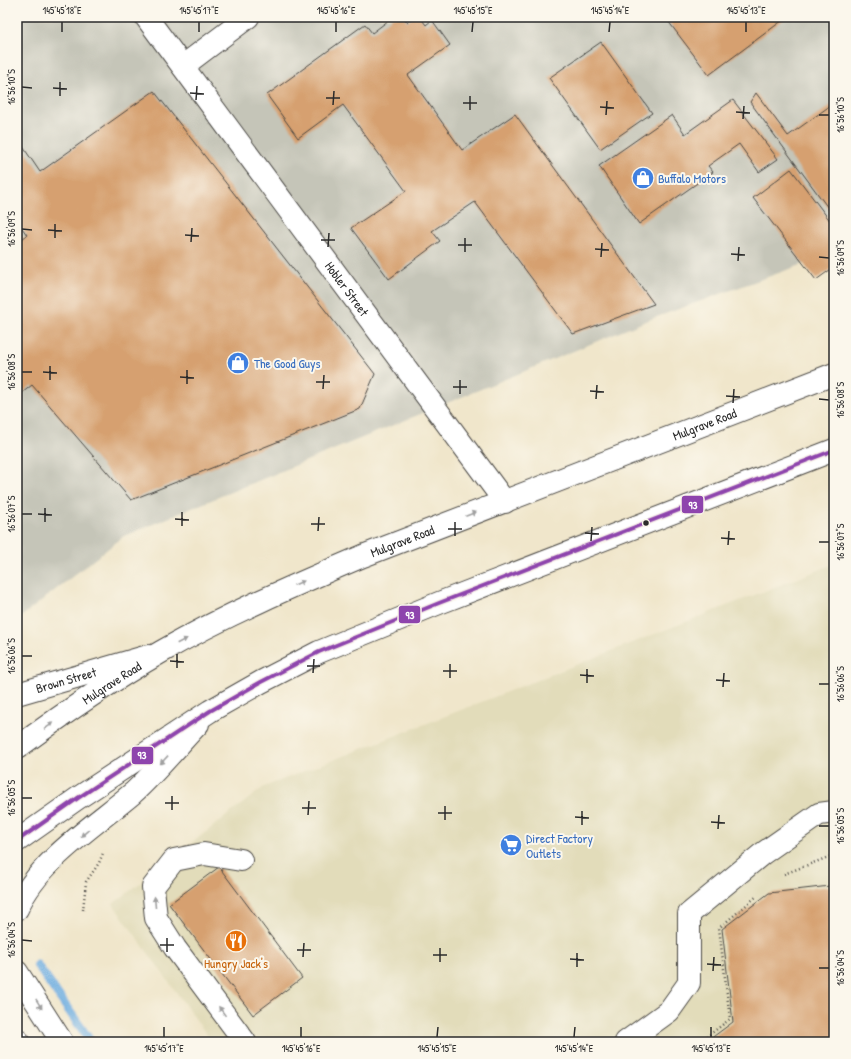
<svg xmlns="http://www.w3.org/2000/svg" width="851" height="1059" viewBox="0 0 851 1059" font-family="'Patrick Hand',sans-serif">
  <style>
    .built { fill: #e2dcba }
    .industrial { fill: #c5c5b8 }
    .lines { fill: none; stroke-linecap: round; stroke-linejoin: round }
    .stream { stroke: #6eade0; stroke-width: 9 }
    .building { fill: #d6a070 }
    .minor-casing { stroke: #494743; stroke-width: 24 }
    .major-casing { stroke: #494743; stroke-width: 24 }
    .path { stroke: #494743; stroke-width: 2.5; stroke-dasharray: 1 3; stroke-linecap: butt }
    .minor { stroke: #fff; stroke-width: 22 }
    .major { stroke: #fff; stroke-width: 22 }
    .bus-1-casing { stroke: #fbf7ec; stroke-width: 7 }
    .bus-1 { stroke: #8e44ad; stroke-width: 4 }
    .oneway { fill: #a0a0a0 }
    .ticks { fill: none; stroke: #2b2b2b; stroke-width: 1.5 }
    .bus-dot { fill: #2b2b2b; stroke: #fbf7ec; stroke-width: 1.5 }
    .labels { text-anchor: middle; stroke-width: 4; stroke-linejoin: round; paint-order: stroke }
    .shop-label { font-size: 13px; fill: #366cbe; stroke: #fbf7ec; text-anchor: start }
    .street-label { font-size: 13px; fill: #2b2b2b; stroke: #fbf7ec }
    .food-label { font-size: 13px; fill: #c56008; stroke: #fbf7ec }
    .line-badge { stroke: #fbf7ec; stroke-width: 1.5 }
    .badge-label { font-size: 11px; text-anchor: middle; font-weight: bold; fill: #fff }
    .neatline { fill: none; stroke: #2b2b2b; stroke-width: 1.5 }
    .ticks-label { font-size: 10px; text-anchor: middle; fill: #2b2b2b }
  </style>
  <rect width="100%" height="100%" fill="#fbf7ec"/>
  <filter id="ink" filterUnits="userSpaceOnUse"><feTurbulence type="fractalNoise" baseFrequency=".025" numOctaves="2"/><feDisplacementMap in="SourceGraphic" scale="8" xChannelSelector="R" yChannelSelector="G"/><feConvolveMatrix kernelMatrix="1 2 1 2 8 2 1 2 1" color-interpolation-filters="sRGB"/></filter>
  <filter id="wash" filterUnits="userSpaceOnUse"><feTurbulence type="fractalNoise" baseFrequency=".012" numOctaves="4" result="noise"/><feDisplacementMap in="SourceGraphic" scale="16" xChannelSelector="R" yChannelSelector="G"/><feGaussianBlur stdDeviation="0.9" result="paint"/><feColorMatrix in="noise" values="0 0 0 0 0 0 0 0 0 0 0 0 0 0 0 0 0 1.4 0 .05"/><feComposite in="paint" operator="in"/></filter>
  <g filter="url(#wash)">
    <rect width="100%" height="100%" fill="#f0e6cb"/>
    <path class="built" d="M 834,564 L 834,1042 L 212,1042 L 113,904 L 264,787 Z"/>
    <path class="industrial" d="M 17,17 L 834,17 L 834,253 L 651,319 L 124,536 L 17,620 Z"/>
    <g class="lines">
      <path class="stream" d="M 37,965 L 91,1042"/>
    </g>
    <g id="blocks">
      <path class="building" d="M 393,17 L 404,17 L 407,22 L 414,17 L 420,17 L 426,25 L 432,20 L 450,45 L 408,75 L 462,150 L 515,114 L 654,304 L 573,334 L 475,202 L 432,231 L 440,241 L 389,279 L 351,228 L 406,191 L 343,105 L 298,138 L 267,95 L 365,24 L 372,33 Z
        M 665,17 L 787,17 L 709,75 Z
        M 601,42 L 652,113 L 600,149 L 549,78 Z
        M 154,91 L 375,374 L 360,409 L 131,500 L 32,385 L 17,397 L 17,243 L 27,235 L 17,221 L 17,138 L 40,172 Z
        M 756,93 L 788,136 L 834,103 L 834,216 L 750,102 Z
        M 733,100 L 778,159 L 759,172 L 739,144 L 708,166 L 713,172 L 639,224 L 599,166 L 672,115 L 685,134 Z
        M 791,169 L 834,226 L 834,267 L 816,280 L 753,198 Z
        M 219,867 L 302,978 L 253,1015 L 169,904 Z
        M 830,886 L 834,912 L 834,1042 L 706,1042 L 733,1022 L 722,929 L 769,893 Z"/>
    </g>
  </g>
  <g filter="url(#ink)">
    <use href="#blocks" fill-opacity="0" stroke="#494743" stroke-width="1"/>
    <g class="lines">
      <g class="minor-casing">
        <g id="minor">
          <path id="s1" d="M 146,17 L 505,502"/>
          <path d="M 183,66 L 248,17"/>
          <path id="s2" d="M 17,694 L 148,656"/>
          <path d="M 241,860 L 204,854 L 174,860 L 153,887 L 156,918 L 175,948 L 245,1042"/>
          <path d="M 17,909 C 38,861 94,826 133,793 C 156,772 177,746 198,724"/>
          <path d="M 17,972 L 62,1042"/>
          <path d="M 17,1040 L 19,1042"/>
          <path d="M 626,1042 L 669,1011 L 689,983 L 689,914 L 762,854 L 819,814 L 834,812"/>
        </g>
      </g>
      <g class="major-casing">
        <g id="major">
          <path id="s3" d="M 17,748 C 63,714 111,681 161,652 C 225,615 295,585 363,556 L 834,374"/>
          <path d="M 17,841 L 78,798 L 210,711 L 261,682 L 319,652 L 439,603 L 834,450"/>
        </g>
      </g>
      <path class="path" d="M 784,874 L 834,855
        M 83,910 L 86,882 L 99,863 L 103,853
        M 700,1042 L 730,1019 L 719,928 L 757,896"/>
      <use href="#minor" class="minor"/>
      <use href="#major" class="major"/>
      <g class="bus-1-casing">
        <path id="bus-1" d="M 17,841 L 78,798 L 210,711 L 261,682 L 319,652 L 439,603 L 834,450"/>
      </g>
      <use href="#bus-1" class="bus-1"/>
    </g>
    <defs><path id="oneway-solid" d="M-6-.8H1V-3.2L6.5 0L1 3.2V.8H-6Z"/></defs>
    <g class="oneway">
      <use href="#oneway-solid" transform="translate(471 514) rotate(-21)"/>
      <use href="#oneway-solid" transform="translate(299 583) rotate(-23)"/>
      <use href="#oneway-solid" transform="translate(182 641) rotate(-27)"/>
      <use href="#oneway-solid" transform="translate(49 726) rotate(-35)"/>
      <use href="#oneway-solid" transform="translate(164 760) rotate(133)"/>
      <use href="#oneway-solid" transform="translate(85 833) rotate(139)"/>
      <use href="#oneway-solid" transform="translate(155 902) rotate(-95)"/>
      <use href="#oneway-solid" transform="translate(39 1004) rotate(58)"/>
      <use href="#oneway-solid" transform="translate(222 1011) rotate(-126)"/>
    </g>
  </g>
  <path class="ticks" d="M 62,32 L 62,22M 199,32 L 199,22M 336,32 L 336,22M 472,32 L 473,22M 609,32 L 610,22M 746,32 L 746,22M 22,87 L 32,88M 53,88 L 67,89M 190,93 L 204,94M 60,96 L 60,82M 326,98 L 340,98M 196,100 L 197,86M 463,103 L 477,103M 333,105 L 334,91M 600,107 L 614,108M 470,110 L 470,96M 736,112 L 750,113M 606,115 L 607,101M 819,115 L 829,115M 743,119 L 744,106M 22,229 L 32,230M 48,230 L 62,231M 185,235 L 199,236M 55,238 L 55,224M 321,240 L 335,240M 191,242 L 192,228M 458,245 L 472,245M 328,247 L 329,233M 595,249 L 609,250M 465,252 L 465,238M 731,254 L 745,255M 601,257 L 602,243M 819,257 L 829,258M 738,261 L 739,247M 22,372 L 32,372M 43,372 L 57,373M 180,377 L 194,378M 50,380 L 50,366M 316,382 L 330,382M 187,384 L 187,370M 453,387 L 467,387M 323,389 L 324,375M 590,391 L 604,392M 460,394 L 460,380M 726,396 L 740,397M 596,399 L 597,385M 819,399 L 829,400M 733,403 L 734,389M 22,514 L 32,514M 38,514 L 52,515M 175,519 L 189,520M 45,522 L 45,508M 311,524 L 325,524M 182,526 L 182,512M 448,529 L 462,529M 318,531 L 319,517M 585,533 L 599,534M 455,536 L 455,522M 721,538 L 735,539M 591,541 L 592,527M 819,542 L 829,542M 728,545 L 729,531M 22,656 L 32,656M 170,661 L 184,662M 307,666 L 320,666M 177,668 L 177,654M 443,671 L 457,671M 313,673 L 314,659M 580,675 L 594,676M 450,678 L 450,664M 716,680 L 730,681M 587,683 L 587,669M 819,684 L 829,684M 723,687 L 724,673M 22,798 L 32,798M 165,803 L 179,803M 302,808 L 316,808M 172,810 L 172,796M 438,813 L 452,813M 308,815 L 309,801M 575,817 L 589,818M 445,820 L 445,806M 711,822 L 725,823M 582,825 L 582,811M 819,826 L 829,826M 718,829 L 719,815M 22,940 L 32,941M 160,945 L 174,945M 297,950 L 311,950M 167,952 L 167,938M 433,955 L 447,955M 303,957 L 304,943M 570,959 L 584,960M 440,962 L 440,948M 707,964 L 721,965M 577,967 L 577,953M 819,968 L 829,968M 713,971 L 714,957M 164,1037 L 164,1027M 301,1037 L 301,1027M 437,1037 L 438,1027M 574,1037 L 575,1027M 711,1037 L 711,1027"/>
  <defs>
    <g id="shop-disc" transform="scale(1.15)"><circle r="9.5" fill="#3f7fe0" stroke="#fbf7ec"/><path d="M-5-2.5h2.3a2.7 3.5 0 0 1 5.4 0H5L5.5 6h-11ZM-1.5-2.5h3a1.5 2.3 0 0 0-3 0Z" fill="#fff"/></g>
    <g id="supermarket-disc" transform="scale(1.15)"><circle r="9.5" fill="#3f7fe0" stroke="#fbf7ec"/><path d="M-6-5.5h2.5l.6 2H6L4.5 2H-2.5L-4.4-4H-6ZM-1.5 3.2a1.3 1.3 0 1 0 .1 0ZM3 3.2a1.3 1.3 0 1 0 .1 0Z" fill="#fff"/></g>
    <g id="restaurant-disc" transform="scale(1.15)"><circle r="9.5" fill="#e8710a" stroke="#fbf7ec"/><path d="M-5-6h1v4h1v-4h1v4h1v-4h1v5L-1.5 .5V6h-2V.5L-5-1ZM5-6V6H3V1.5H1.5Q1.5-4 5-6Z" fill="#fff"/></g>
  </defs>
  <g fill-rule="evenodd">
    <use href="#shop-disc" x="643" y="178"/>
    <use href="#shop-disc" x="238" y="363"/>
    <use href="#supermarket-disc" x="511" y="845"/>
    <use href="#restaurant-disc" x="236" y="941"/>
  </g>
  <circle class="bus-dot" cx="646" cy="523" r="3.5"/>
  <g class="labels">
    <g class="shop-label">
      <text x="658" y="183">Buffalo Motors</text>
      <text x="254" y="368">The Good Guys</text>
      <text x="526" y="843">Direct Factory<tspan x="526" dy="15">Outlets</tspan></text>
    </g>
    <g class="street-label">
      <text dy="5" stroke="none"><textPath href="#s1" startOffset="338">Hobler Street</textPath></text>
      <text dy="5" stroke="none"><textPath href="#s3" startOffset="763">Mulgrave Road</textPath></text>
      <text dy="5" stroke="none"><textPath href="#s3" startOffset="439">Mulgrave Road</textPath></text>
      <text dy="5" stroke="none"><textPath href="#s2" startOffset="51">Brown Street</textPath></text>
      <text dy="5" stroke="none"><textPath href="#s3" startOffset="115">Mulgrave Road</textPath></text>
    </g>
    <g class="food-label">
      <text x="236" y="968">Hungry Jack's</text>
    </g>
  </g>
  <g class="line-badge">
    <rect x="681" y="495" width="23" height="19" rx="4" fill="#8e44ad"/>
    <rect x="398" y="605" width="23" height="19" rx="4" fill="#8e44ad"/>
    <rect x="131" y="746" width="23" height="19" rx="4" fill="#8e44ad"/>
  </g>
  <g class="badge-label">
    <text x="693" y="509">93</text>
    <text x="410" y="619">93</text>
    <text x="142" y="759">93</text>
  </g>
  <rect width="851" height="1059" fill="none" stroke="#fbf7ec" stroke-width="44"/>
  <rect x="22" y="22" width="807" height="1015" class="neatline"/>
  <g class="ticks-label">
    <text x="62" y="14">145°45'18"E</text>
    <text x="199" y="14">145°45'17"E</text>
    <text x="336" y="14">145°45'16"E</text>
    <text x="473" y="14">145°45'15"E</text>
    <text x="610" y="14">145°45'14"E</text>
    <text x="746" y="14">145°45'13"E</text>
    <text transform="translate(11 87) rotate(-90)" y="4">16°56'10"S</text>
    <text transform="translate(840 115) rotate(-90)" y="4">16°56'10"S</text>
    <text transform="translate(11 229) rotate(-90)" y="4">16°56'09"S</text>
    <text transform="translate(840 258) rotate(-90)" y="4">16°56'09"S</text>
    <text transform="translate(11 372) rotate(-90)" y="4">16°56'08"S</text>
    <text transform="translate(840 400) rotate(-90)" y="4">16°56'08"S</text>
    <text transform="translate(11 514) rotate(-90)" y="4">16°56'07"S</text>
    <text transform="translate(840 542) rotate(-90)" y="4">16°56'07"S</text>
    <text transform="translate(11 656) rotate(-90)" y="4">16°56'06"S</text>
    <text transform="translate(840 684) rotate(-90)" y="4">16°56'06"S</text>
    <text transform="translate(11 798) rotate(-90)" y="4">16°56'05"S</text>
    <text transform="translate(840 826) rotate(-90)" y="4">16°56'05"S</text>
    <text transform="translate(11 940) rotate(-90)" y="4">16°56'04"S</text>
    <text transform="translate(840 968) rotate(-90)" y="4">16°56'04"S</text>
    <text x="164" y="1052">145°45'17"E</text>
    <text x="301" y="1052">145°45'16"E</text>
    <text x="437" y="1052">145°45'15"E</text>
    <text x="574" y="1052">145°45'14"E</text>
    <text x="711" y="1052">145°45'13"E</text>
  </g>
</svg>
